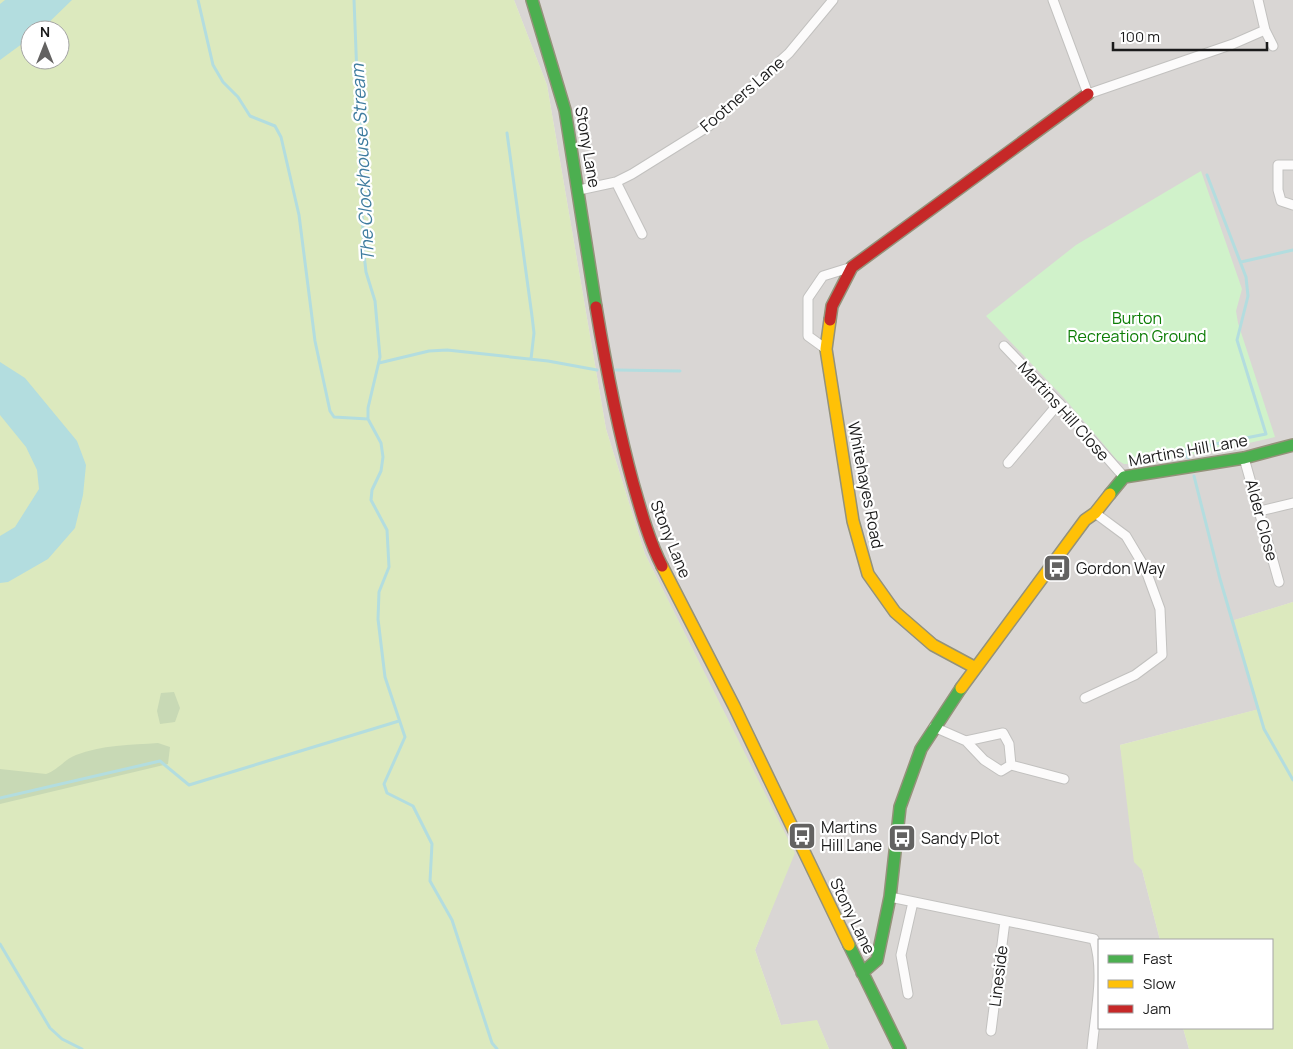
<svg xmlns="http://www.w3.org/2000/svg" width="1293" height="1049" viewBox="0 0 1293 1049" font-family="Manrope,sans-serif">
  <style>
    .residential { fill: #d9d6d4 }
    .grass { fill: #dce9be; fill-rule: evenodd }
    .forest { fill: #c8d9b5 }
    .park { fill: #d0f2ca }
    .water { fill: #b3dddf }
    .lines { fill: none; stroke-linecap: round; stroke-linejoin: round }
    .stream { stroke: #b3dddf; stroke-width: 3 }
    .street-casing { stroke: #c2c1bf; stroke-width: 11 }
    .fast-casing { stroke: #94927a; stroke-width: 14 }
    .slow-casing { stroke: #94927a; stroke-width: 14 }
    .jam-casing { stroke: #94927a; stroke-width: 14 }
    .street { stroke: #fcfbfb; stroke-width: 9 }
    .fast { stroke: #4caf50; stroke-width: 11 }
    .slow { stroke: #ffc107; stroke-width: 11 }
    .jam { stroke: #c62828; stroke-width: 11 }
    .labels { text-anchor: middle; stroke-width: 4.5; stroke-linejoin: round; paint-order: stroke }
    .street-label { font-size: 16px; fill: #1b1b1b; stroke: #fff }
    .park-label { font-size: 16px; fill: #0c7d05; stroke: #fff }
    .poi-label { font-size: 16px; fill: #1b1b1b; stroke: #fff; text-anchor: start }
    .water-label { font-size: 18px; font-style: italic; fill: #3e7c9f; stroke: #fff }
  </style>
  <rect width="100%" height="100%" fill="#eae6e2"/>
  <path class="residential" d="M 514,0 L 1293,0 L 1293,602 L 1235,620 L 1260,709 L 1120,745 L 1142,870 L 1160,940 L 1099,940 L 1099,1028 L 1183,1028 L 1189,1049 L 829,1049 L 817,1021 L 781,1025 L 755,950 L 794,853 L 645,554 L 606,429 L 547,85 Z"/>
  <path class="grass" d="M 0,0 L 514,0 L 547,85 L 606,429 L 645,554 L 795,853 L 755,950 L 781,1025 L 817,1020 L 829,1049 L 0,1049 ZM 30,30 L 60,30 L 60,60 L 30,60 Z
    M 1293,602 L 1293,1049 L 1189,1049 L 1183,1028 L 1272,1028 L 1272,940 L 1160,940 L 1142,870 L 1134,862 L 1120,745 L 1259,709 L 1234,620 Z"/>
  <path class="forest" d="M 174,692 L 180,708 L 175,722 L 160,724 L 157,711 L 161,693 Z
    M 158,743 L 170,747 L 168,764 L 0,804 L 0,769 L 46,774 C 58,770 65,759 76,755 C 101,745 131,745 158,743 Z"/>
  <path class="park" d="M 1201,171 L 1242,289 L 1236,311 L 1238,323 L 1275,437 L 1223,449 L 1146,463 L 1124,464 L 1117,460 L 1064,398 L 986,316 L 1076,245 Z"/>
  <path class="water" d="M 5,0 L 72,0 L 41,30 L 30,30 L 30,38 L 0,60 L 0,4 Z
    M 0,362 L 25,378 L 77,441 L 86,465 L 83,495 L 75,528 L 48,559 L 8,582 L 0,583 L 0,536 L 15,527 L 39,489 L 37,470 L 26,447 L 0,415 Z"/>
  <g class="lines">
    <path class="stream" d="M 198,0 L 213,65 L 223,82 L 238,97 L 250,116 L 275,126 L 281,137 L 299,215 L 315,341 L 330,411 L 334,417 L 368,419
      M 354,0 L 357,76 L 362,118 L 359,145 L 364,254 L 366,272 L 375,301 L 380,357 L 368,408 L 368,419 L 381,443 L 383,457 L 381,471 L 372,490 L 371,500 L 387,530 L 389,567 L 379,592 L 378,619 L 385,677 L 405,737 L 384,784 L 387,793 L 413,806 L 432,844 L 430,881 L 452,920 L 492,1043 L 497,1049
      M 507,133 L 532,316 L 534,333 L 531,359
      M 1241,262 L 1293,250
      M 379,363 L 429,351 L 447,350 L 548,361 L 597,370
      M 616,370 L 680,371
      M 1188,458 L 1185,450 L 1266,434 L 1237,340 L 1248,296 L 1246,277 L 1207,175
      M 1194,476 L 1220,579 L 1264,729 L 1293,780
      M 0,798 L 160,761 L 189,785 L 399,721
      M 0,944 L 50,1028 L 62,1039 L 82,1049"/>
    <g class="street-casing">
      <path id="street" d="M 1053,0 L 1088,94 L 1233,44 L 1265,30 L 1273,46
        M 1258,0 L 1265,30
        M 1293,165 L 1278,165 L 1278,190 L 1281,201 L 1293,205
        M 616,182 L 642,234
        M 579,190 L 616,182 L 632,174 L 709,126 L 789,53 L 833,0
        M 1004,346 L 1059,403 L 1124,477
        M 826,349 L 808,336 L 808,298 L 823,276 L 852,267
        M 1244,458 L 1279,582
        M 1008,463 L 1059,403
        M 1260,511 L 1293,503
        M 1085,698 L 1135,675 L 1162,655 L 1160,609 L 1145,568 L 1126,536 L 1095,513
        M 934,727 L 966,741 L 984,760 L 1001,771 L 1011,765 L 1009,744 L 1003,733 L 966,741
        M 1011,765 L 1064,779
        M 890,897 L 1094,939 C 1105,973 1095,1013 1092,1049
        M 908,994 L 901,955 L 913,902
        M 991,1031 L 1005,921"/>
    </g>
    <g class="fast-casing">
      <path id="fast" d="M 532,0 L 565,110 L 596,307
        M 1110,494 L 1124,477 L 1244,458 L 1293,445
        M 849,945 L 900,1049
        M 862,973 L 877,960 L 890,897 L 900,807 L 921,749 L 961,688"/>
    </g>
    <g class="slow-casing">
      <path id="slow" d="M 830,320 L 826,349 L 853,521 L 868,574 L 895,612 L 933,645 L 974,667
        M 662,566 L 734,706 L 849,945
        M 961,688 L 1085,520 L 1095,513 L 1110,494"/>
    </g>
    <g class="jam-casing">
      <path id="jam" d="M 596,307 C 606,367 617,425 633,483 C 641,511 649,541 662,566
        M 830,320 L 832,306 L 852,267 L 1088,94"/>
    </g>
    <use href="#street" class="street"/>
    <use href="#fast" class="fast"/>
    <use href="#slow" class="slow"/>
    <use href="#jam" class="jam"/>
  </g>
  <defs>
    <g id="bus-square" transform="scale(1.4375)"><rect x="-9" y="-9" width="18" height="18" rx="4" fill="#636261" stroke="#fff"/><path d="M-5-6H5V4H4V6H2V4H-2V6H-4V4H-5ZM-3.5-4V0h7V-4ZM-3.5 1.2v1.5H-2V1.2ZM2 1.2v1.5H3.5V1.2Z" fill="#fff"/></g>
  </defs>
  <g fill-rule="evenodd">
    <use href="#bus-square" x="1057" y="568"/>
    <use href="#bus-square" x="802" y="836"/>
    <use href="#bus-square" x="902" y="838"/>
  </g>
  <g class="labels">
    <g class="street-label">
      <text transform="translate(742 94) rotate(-41)" y="6">Footners Lane</text>
      <text transform="translate(588 147) rotate(80)" y="6">Stony Lane</text>
      <text transform="translate(1064 411) rotate(48)" y="6">Martins Hill Close</text>
      <text transform="translate(1188 450) rotate(-10)" y="6">Martins Hill Lane</text>
      <text transform="translate(866 485) rotate(79)" y="6">Whitehayes Road</text>
      <text transform="translate(1262 520) rotate(75)" y="6">Alder Close</text>
      <text transform="translate(671 539) rotate(68)" y="6">Stony Lane</text>
      <text transform="translate(853 916) rotate(64)" y="6">Stony Lane</text>
      <text transform="translate(998 976) rotate(-83)" y="6">Lineside</text>
    </g>
    <g class="park-label">
      <text x="1137" y="324">Burton<tspan x="1137" dy="18">Recreation Ground</tspan></text>
    </g>
    <g class="poi-label">
      <text x="1076" y="574">Gordon Way</text>
      <text x="821" y="833">Martins<tspan x="821" dy="18">Hill Lane</tspan></text>
      <text x="921" y="844">Sandy Plot</text>
    </g>
    <g class="water-label">
      <text transform="translate(363 163) rotate(-93)" y="6">The Clockhouse Stream</text>
    </g>
  </g>
  <rect x="1098" y="939" width="175" height="90" fill="#ffffff" stroke="#a4a4a4"/>
  <rect x="1108" y="955" width="25" height="8" fill="#4caf50" stroke="#a4a4a4"/>
  <text x="1143" y="964" font-size="15" fill="#1b1b1b">Fast</text>
  <rect x="1108" y="980" width="25" height="8" fill="#ffc107" stroke="#a4a4a4"/>
  <text x="1143" y="989" font-size="15" fill="#1b1b1b">Slow</text>
  <rect x="1108" y="1005" width="25" height="8" fill="#c62828" stroke="#a4a4a4"/>
  <text x="1143" y="1014" font-size="15" fill="#1b1b1b">Jam</text>
  <g transform="translate(45 45)"><circle r="24" fill="#ffffff" stroke="#a4a4a4"/>
  <path d="M0-4L9 19L0 12L-9 19Z" fill="#636261"/>
  <text y="-8" font-size="14" font-weight="bold" text-anchor="middle" fill="#1b1b1b">N</text>
  </g>
  <path d="M1113 42v8h154v-8" fill="none" stroke="#1b1b1b" stroke-width="2.5"/>
  <text x="1120" y="42" font-size="15" fill="#1b1b1b" stroke="#ffffff" stroke-width="4" paint-order="stroke">100 m</text>
</svg>
